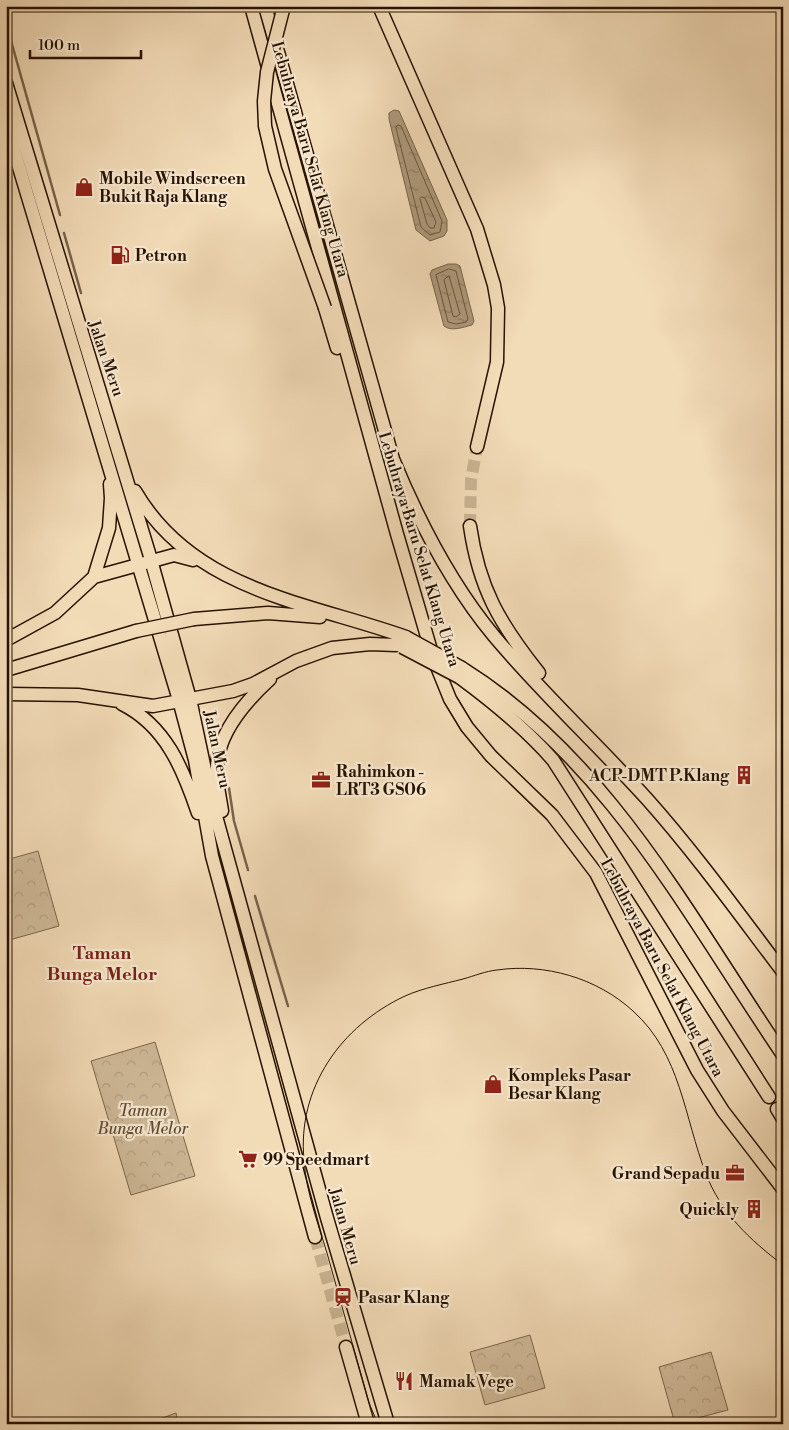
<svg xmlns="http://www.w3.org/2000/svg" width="789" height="1430" viewBox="0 0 789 1430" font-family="'Libre Bodoni',serif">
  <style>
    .park { fill: url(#park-crowns); stroke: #7b664c }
    .water { fill: url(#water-ripples); stroke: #776249 }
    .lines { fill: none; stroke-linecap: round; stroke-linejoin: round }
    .shore { stroke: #6a543c; stroke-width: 1 }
    .stream { stroke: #776249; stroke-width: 2.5 }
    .highway-tunnel { stroke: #c9b392; stroke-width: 12; stroke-dasharray: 12 6; stroke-linecap: butt }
    .highway-casing { stroke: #271200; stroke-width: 15 }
    .highway { stroke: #f2dbb7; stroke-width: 12 }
    .tram { stroke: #271200; stroke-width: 1 }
    .highway-bridge-casing { stroke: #271200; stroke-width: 15; stroke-linecap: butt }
    .highway-bridge { stroke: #f2dbb7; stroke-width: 12 }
    .labels { text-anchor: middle; stroke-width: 4.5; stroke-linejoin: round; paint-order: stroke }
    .street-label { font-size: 16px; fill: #271200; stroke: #f7e8d0 }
    .poi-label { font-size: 16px; font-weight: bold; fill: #271200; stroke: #f7e8d0; text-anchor: start }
    .park-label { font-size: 16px; font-style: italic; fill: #624c35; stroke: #f7e8d0 }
    .neighbourhood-label { font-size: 18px; font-weight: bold; fill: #7a1f14; stroke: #f7e8d0 }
  </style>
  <defs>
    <pattern id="park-crowns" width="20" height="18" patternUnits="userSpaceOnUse" patternTransform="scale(1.25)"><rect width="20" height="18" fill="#cfb998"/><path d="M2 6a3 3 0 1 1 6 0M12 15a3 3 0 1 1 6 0" fill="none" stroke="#b29e81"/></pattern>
    <pattern id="water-ripples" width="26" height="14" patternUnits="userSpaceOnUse" patternTransform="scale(1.25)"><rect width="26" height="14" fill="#ad9779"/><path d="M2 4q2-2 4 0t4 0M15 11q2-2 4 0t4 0" fill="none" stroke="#8d7a61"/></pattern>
  </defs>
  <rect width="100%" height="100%" fill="#f2dbb7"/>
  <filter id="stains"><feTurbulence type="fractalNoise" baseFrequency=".004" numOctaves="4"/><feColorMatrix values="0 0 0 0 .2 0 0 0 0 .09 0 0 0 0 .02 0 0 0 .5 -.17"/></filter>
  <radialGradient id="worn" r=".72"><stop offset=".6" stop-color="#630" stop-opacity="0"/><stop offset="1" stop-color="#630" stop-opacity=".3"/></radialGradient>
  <path class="park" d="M 38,851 L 59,926 L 6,941 L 6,860 Z
    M 155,1042 L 195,1176 L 131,1195 L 91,1061 Z
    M 530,1335 L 545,1388 L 485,1405 L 470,1352 Z
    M 711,1352 L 728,1410 L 675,1424 L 659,1367 Z
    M 176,1413 L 178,1424 L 146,1424 Z"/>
  <path class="water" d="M 394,110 L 399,111 L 447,220 L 447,231 L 444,236 L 430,241 L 416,230 L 389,119 L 389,113 Z
    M 448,264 L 456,264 L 460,266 L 474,321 L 472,325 C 463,327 452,332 444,326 L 430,274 L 432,270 Z"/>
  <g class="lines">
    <path class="shore" d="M 398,125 L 401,126 L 442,221 L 440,232 L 430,235 L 421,227 L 396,128 Z
      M 422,197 L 425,198 L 436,222 L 434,228 L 430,228 L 427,224 L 420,199 Z
      M 449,269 L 456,271 L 468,319 L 466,322 L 456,324 L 448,322 L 436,275 Z
      M 449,276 L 460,314 L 456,317 L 453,316 L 444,280 Z"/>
    <path class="stream" d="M 6,23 L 60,215
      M 64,233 L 81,293
      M 229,788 L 234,821 L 248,870
      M 255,896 L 288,1006"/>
    <path class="highway-tunnel" d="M 470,526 L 471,480 L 477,447
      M 315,1237 L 346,1347"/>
    <g class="highway-casing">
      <path id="highway" d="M 251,6 L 397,534 L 433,657 L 450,699 L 467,727 L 491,756 L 552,815 L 596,873 L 697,1070 L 723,1111 L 783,1189
        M 265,6 L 393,459 C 419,522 450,583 494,636 C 541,692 597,744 647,799 C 696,854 739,914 783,972
        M 379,6 L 477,229 L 494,285 L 498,308 L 497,362 L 477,447
        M 6,83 L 149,553 L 190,699 L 211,798 L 327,1218 L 388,1424
        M 6,124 L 179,700 L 195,760 L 212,856 L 315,1237
        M 325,308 L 337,348
        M 135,491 C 193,591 307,602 406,637
        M 470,526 C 479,589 500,624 539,673
        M 94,577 L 174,555 L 193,560
        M 194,619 L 268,613 L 320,617
        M 6,640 L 55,613 L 94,577 L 109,528 L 111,498 L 110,484
        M 462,668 C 608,759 689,917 783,1055
        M 6,670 L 136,631
        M 459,677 C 493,702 525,728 553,760 L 769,1097
        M 6,694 L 78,695 L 153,706 L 233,691 L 253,684 L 296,661 L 332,648 L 370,644 L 396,645
        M 122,704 C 166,726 183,769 198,813
        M 222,811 C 220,797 216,782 217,768 C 217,734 246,701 270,679
        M 777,1109 L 783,1119
        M 346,1347 L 368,1424"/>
    </g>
    <use href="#highway" class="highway"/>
    <path class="tram" d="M 378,1424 L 369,1403 C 355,1353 341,1303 327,1253 C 318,1223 306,1192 304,1160 C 297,1088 341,1026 405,996 C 423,988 444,984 463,979 C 474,976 486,971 497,970 C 545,963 597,978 633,1011 C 681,1054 684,1117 706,1174 C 721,1213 750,1240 783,1265"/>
    <g class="highway-bridge-casing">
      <path id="highway-bridge" d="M 284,6 L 267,72 L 264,101 L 265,126 L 275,169 L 325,308
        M 136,631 L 194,619
        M 406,637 L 462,668
        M 402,647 L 459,677"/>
    </g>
    <use href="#highway-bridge" class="highway-bridge"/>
  </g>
  <defs>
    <g id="shop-bare" transform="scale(1.5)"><path d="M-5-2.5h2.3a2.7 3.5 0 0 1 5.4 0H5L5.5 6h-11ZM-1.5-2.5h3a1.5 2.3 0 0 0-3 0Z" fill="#8f2418" stroke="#f7e8d0" stroke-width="2.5" paint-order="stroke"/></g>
    <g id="fuel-bare" transform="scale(1.5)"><path d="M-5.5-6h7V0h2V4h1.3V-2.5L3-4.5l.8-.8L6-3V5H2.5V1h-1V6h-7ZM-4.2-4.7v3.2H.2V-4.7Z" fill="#8f2418" stroke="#f7e8d0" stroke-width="2.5" paint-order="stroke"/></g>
    <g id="building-bare" transform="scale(1.5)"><path d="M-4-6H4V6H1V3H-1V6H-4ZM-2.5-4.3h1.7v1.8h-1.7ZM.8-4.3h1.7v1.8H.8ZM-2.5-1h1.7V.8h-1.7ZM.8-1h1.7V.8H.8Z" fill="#8f2418" stroke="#f7e8d0" stroke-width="2.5" paint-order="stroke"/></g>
    <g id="office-bare" transform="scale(1.5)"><path d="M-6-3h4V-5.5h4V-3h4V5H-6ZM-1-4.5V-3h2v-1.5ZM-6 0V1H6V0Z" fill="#8f2418" stroke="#f7e8d0" stroke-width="2.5" paint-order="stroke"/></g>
    <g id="supermarket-bare" transform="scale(1.5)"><path d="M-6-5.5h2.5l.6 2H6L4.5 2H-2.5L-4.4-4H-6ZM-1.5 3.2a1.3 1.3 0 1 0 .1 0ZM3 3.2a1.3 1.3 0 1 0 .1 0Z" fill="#8f2418" stroke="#f7e8d0" stroke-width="2.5" paint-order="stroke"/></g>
    <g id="station-bare" transform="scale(1.5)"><path d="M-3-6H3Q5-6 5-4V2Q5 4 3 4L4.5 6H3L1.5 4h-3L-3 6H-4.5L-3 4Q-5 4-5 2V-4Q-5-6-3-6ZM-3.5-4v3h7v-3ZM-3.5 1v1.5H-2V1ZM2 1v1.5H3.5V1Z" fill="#8f2418" stroke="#f7e8d0" stroke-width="2.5" paint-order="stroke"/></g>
    <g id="restaurant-bare" transform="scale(1.5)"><path d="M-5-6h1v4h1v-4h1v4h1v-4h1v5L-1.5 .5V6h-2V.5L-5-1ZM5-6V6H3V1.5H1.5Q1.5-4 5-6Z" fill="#8f2418" stroke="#f7e8d0" stroke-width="2.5" paint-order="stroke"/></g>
  </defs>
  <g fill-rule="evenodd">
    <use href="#shop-bare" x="84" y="187"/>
    <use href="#fuel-bare" x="120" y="255"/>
    <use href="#building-bare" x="744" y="775"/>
    <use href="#office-bare" x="321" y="780"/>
    <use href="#shop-bare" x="493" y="1084"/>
    <use href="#supermarket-bare" x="248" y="1159"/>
    <use href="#office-bare" x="735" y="1173"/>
    <use href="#building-bare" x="754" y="1209"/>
    <use href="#station-bare" x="343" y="1297"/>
    <use href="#restaurant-bare" x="404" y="1381"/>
  </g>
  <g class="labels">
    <g class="street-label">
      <text transform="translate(311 159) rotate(74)" y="6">Lebuhraya Baru Selat Klang Utara</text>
      <text transform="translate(107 358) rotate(71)" y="6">Jalan Meru</text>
      <text transform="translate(420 549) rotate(73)" y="6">Lebuhraya Baru Selat Klang Utara</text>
      <text transform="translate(218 749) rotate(78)" y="6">Jalan Meru</text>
      <text transform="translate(663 967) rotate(62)" y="6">Lebuhraya Baru Selat Klang Utara</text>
      <text transform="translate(346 1226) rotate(74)" y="6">Jalan Meru</text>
    </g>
    <g class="poi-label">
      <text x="99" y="184">Mobile Windscreen<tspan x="99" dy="18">Bukit Raja Klang</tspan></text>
      <text x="135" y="261">Petron</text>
      <text x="336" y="777">Rahimkon -<tspan x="336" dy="18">LRT3 GS06</tspan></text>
      <text x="729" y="781" text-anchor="end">ACP-DMT P.Klang</text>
      <text x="508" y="1081">Kompleks Pasar<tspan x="508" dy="18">Besar Klang</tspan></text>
      <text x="263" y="1165">99 Speedmart</text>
      <text x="720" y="1179" text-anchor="end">Grand Sepadu</text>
      <text x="739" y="1215" text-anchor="end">Quickly</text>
      <text x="358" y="1303">Pasar Klang</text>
      <text x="419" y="1387">Mamak Vege</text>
    </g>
    <g class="park-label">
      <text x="143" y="1116">Taman<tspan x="143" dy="18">Bunga Melor</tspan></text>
    </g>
    <g class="neighbourhood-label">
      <text x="102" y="959">Taman<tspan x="102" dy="21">Bunga Melor</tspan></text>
    </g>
  </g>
  <rect width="789" height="1430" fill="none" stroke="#f2dbb7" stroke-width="25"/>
  <rect x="8" y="8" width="774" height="1415" fill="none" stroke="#271200" stroke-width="2.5"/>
  <rect x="12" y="12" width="764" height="1405" fill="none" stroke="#271200"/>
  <path d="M30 50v8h111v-8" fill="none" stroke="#271200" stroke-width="2.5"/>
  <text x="38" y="50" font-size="15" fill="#271200" stroke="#f7e8d0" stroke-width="4" paint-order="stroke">100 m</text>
  <rect width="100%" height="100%" filter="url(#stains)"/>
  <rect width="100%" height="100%" fill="url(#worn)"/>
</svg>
